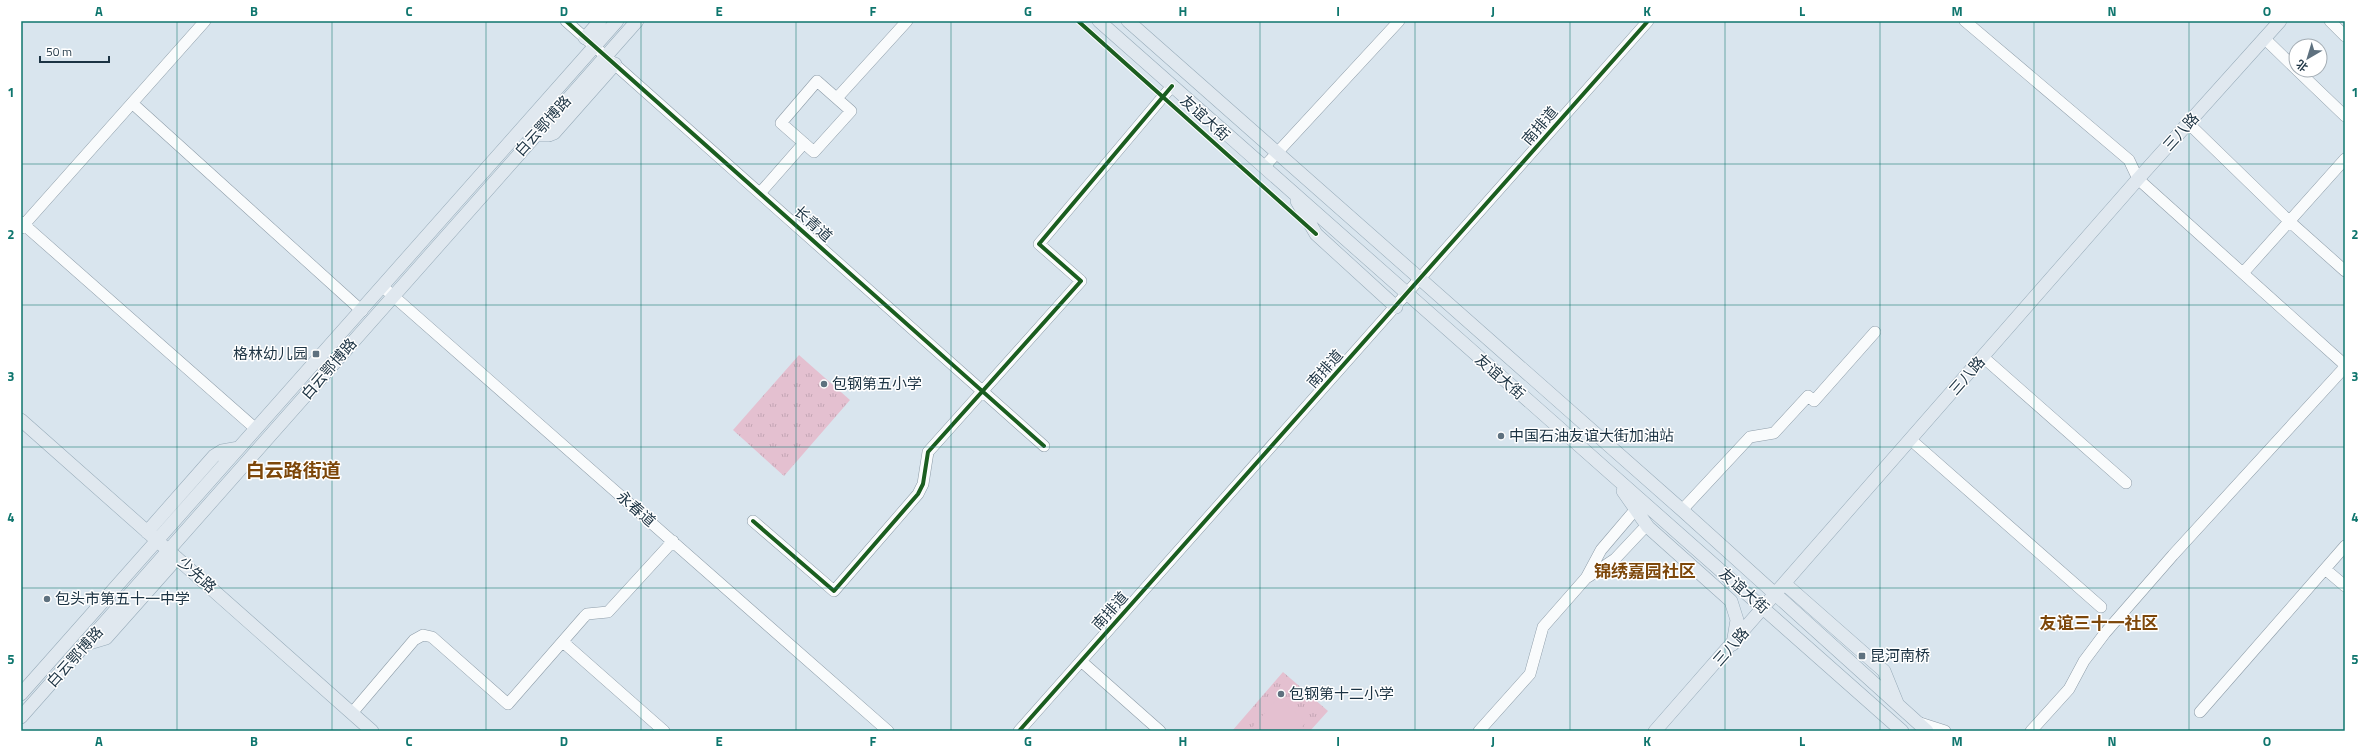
<svg xmlns="http://www.w3.org/2000/svg" width="2366" height="752" viewBox="0 0 2366 752" font-family="'Titillium Web','Noto Sans SC',sans-serif">
  <style>
    .grass { fill: url(#grass-tufts) }
    .pitch { fill: #e4c0d0 }
    .lines { fill: none; stroke-linecap: round; stroke-linejoin: round }
    .minor-casing { stroke: #8d9ca8; stroke-width: 12 }
    .major-casing { stroke: #97abb9; stroke-width: 14 }
    .minor { stroke: #f9fbfc; stroke-width: 11 }
    .major { stroke: #e0e8ef; stroke-width: 13 }
    .cycleway-casing { stroke: #fff; stroke-width: 6 }
    .cycleway { stroke: #1b5e20; stroke-width: 4 }
    .grid { fill: none; stroke: #0f766e; stroke-width: 1; stroke-opacity: 0.55 }
    .poi-dot { fill: #5e717f; stroke: #fff; stroke-width: 1.5 }
    .labels { text-anchor: middle; stroke-width: 3; stroke-linejoin: round; paint-order: stroke }
    .street-label { font-size: 15px; fill: #1c3343; stroke: #fff }
    .poi-label { font-size: 15px; fill: #1c3343; stroke: #fff; text-anchor: start }
    .quarter-label { font-size: 17px; font-weight: bold; fill: #7d470a; stroke: #fff }
    .district-label { font-size: 19px; font-weight: bold; fill: #7d470a; stroke: #fff }
    .neatline { fill: none; stroke: #0f766e; stroke-width: 1.5 }
    .grid-label { font-size: 13px; text-anchor: middle; font-weight: bold; fill: #0f766e }
  </style>
  <defs>
    <pattern id="grass-tufts" width="24" height="20" patternUnits="userSpaceOnUse"><rect width="24" height="20" fill="#e4c0d0"/><path d="M3 7l-1-3M5 7V3M7 7l1-3M15 17l-1-3M17 17v-4M19 17l1-3" fill="none" stroke="#c3a5b4"/></pattern>
  </defs>
  <rect width="100%" height="100%" fill="#d9e5ee"/>
  <path class="grass" d="M 799,355 L 850,400 L 784,476 L 733,430 Z
    M 1283,672 L 1328,711 L 1310,731 L 1232,731 Z"/>
  <path class="pitch" d="M 1278,698 L 1306,722 L 1299,731 L 1249,731 Z"/>
  <g class="lines">
    <g class="minor-casing">
      <path id="minor" d="M 566,21 L 1044,446
        M 1965,21 L 2129,160 L 2138,179 L 2345,365
        M 2330,21 L 2345,36
        M 2264,38 L 2296,69
        M 2297,70 L 2345,116
        M 817,81 L 851,111 L 814,152 L 781,123 Z
        M 837,98 L 907,21
        M 132,103 L 362,311
        M 2188,123 L 2289,221 L 2345,271
        M 1264,167 L 1399,21
        M 760,193 L 804,143
        M 21,222 L 256,429
        M 21,228 L 205,21
        M 2243,273 L 2345,159
        M 383,287 L 888,731
        M 1983,357 L 2126,483
        M 1911,440 L 2101,607
        M 1682,510 L 1750,437 L 1774,433 L 1808,396 L 1814,401 L 1875,332
        M 753,521 L 834,591 L 918,494 L 923,484 L 928,452 L 1081,281 L 1039,244 L 1172,86
        M 2325,569 L 2345,586
        M 1588,577 L 1615,559 L 1647,525
        M 563,642 L 664,731
        M 1081,661 L 1160,731
        M 2200,712 L 2345,546
        M 352,713 L 414,640 L 423,635 L 432,637 L 508,704 L 584,617 L 587,614 L 608,612 L 673,541
        M 1917,722 L 1945,731
        M 1019,731 L 1648,21
        M 1479,731 L 1530,674 L 1543,627 L 1586,578 L 1601,550 L 1635,510
        M 2031,731 L 2069,689 L 2084,661 L 2105,633 L 2173,555 L 2345,367"/>
    </g>
    <g class="major-casing">
      <path id="major" d="M 1099,21 L 1902,731
        M 1128,21 L 1682,510 L 1927,731
        M 585,38 L 600,21
        M 536,135 L 549,135 L 554,133 L 615,64
        M 1297,201 L 1316,234 L 1396,307
        M 21,420 L 372,731
        M 1623,491 L 1648,527 L 1731,601 L 1737,620 L 1733,644
        M 147,532 L 214,456 L 222,451 L 239,448
        M 1785,584 L 1884,671 L 1897,703
        M 86,644 L 106,638 L 177,558
        M 21,694 L 617,21
        M 21,717 L 637,21
        M 1655,731 L 2138,179 L 2280,21"/>
    </g>
    <use href="#minor" class="minor"/>
    <use href="#major" class="major"/>
    <g class="cycleway-casing">
      <path id="cycleway" d="M 566,21 L 1044,446
        M 1078,21 L 1316,234
        M 753,521 L 834,591 L 918,494 L 923,484 L 928,452 L 1081,281 L 1039,244 L 1172,86
        M 1019,731 L 1648,21"/>
    </g>
    <use href="#cycleway" class="cycleway"/>
  </g>
  <path class="grid" d="M 177,21 L 177,731M 332,21 L 332,731M 486,21 L 486,731M 641,21 L 641,731M 796,21 L 796,731M 951,21 L 951,731M 1106,21 L 1106,731M 1260,21 L 1260,731M 1415,21 L 1415,731M 1570,21 L 1570,731M 1725,21 L 1725,731M 1880,21 L 1880,731M 2034,21 L 2034,731M 2189,21 L 2189,731M 21,164 L 2345,164M 21,305 L 2345,305M 21,447 L 2345,447M 21,588 L 2345,588"/>
  <g class="poi-dot">
    <rect x="312" y="350" width="8" height="8" rx="2"/>
    <circle cx="824" cy="384" r="4"/>
    <circle cx="1501" cy="436" r="4"/>
    <circle cx="47" cy="599" r="4"/>
    <rect x="1858" y="652" width="8" height="8" rx="2"/>
    <circle cx="1281" cy="694" r="4"/>
  </g>
  <g class="labels">
    <g class="street-label">
      <text transform="translate(1205 118) rotate(42)" y="5">友谊大街</text>
      <text transform="translate(543 126) rotate(-48)" y="5">白云鄂博路</text>
      <text transform="translate(1540 126) rotate(-49)" y="5">南排道</text>
      <text transform="translate(2181 132) rotate(-48)" y="5">三八路</text>
      <text transform="translate(813 224) rotate(42)" y="5">长青道</text>
      <text transform="translate(329 369) rotate(-49)" y="5">白云鄂博路</text>
      <text transform="translate(1325 369) rotate(-48)" y="5">南排道</text>
      <text transform="translate(1967 376) rotate(-49)" y="5">三八路</text>
      <text transform="translate(1500 377) rotate(41)" y="5">友谊大街</text>
      <text transform="translate(636 509) rotate(41)" y="5">永春道</text>
      <text transform="translate(197 575) rotate(42)" y="5">少先路</text>
      <text transform="translate(1744 591) rotate(41)" y="5">友谊大街</text>
      <text transform="translate(1110 611) rotate(-48)" y="5">南排道</text>
      <text transform="translate(1731 647) rotate(-49)" y="5">三八路</text>
      <text transform="translate(75 657) rotate(-48)" y="5">白云鄂博路</text>
    </g>
    <g class="poi-label">
      <text x="308" y="359" text-anchor="end">格林幼儿园</text>
      <text x="832" y="389">包钢第五小学</text>
      <text x="1509" y="441">中国石油友谊大街加油站</text>
      <text x="55" y="604">包头市第五十一中学</text>
      <text x="1870" y="661">昆河南桥</text>
      <text x="1289" y="699">包钢第十二小学</text>
    </g>
    <g class="quarter-label">
      <text x="1645" y="577">锦绣嘉园社区</text>
      <text x="2099" y="629">友谊三十一社区</text>
    </g>
    <g class="district-label">
      <text x="293" y="477">白云路街道</text>
    </g>
  </g>
  <rect width="2366" height="752" fill="none" stroke="#ffffff" stroke-width="44"/>
  <g transform="translate(2308 58) rotate(218)"><circle r="19" fill="#ffffff" stroke="#a4adb4"/>
  <path d="M0-3L7 15L0 10L-7 15Z" fill="#5e717f"/>
  <text y="-6" font-size="11" font-weight="bold" text-anchor="middle" fill="#1c3343">北</text>
  </g>
  <path d="M40 56v6h69v-6" fill="none" stroke="#1c3343" stroke-width="2"/>
  <text x="46" y="56" font-size="12" fill="#1c3343" stroke="#ffffff" stroke-width="3" paint-order="stroke">50 m</text>
  <rect x="22" y="22" width="2322" height="708" class="neatline"/>
  <g class="grid-label">
    <text x="99" y="16">A</text>
    <text x="254" y="16">B</text>
    <text x="409" y="16">C</text>
    <text x="564" y="16">D</text>
    <text x="719" y="16">E</text>
    <text x="873" y="16">F</text>
    <text x="1028" y="16">G</text>
    <text x="1183" y="16">H</text>
    <text x="1338" y="16">I</text>
    <text x="1493" y="16">J</text>
    <text x="1647" y="16">K</text>
    <text x="1802" y="16">L</text>
    <text x="1957" y="16">M</text>
    <text x="2112" y="16">N</text>
    <text x="2267" y="16">O</text>
    <text x="11" y="97">1</text>
    <text x="2355" y="97">1</text>
    <text x="11" y="239">2</text>
    <text x="2355" y="239">2</text>
    <text x="11" y="381">3</text>
    <text x="2355" y="381">3</text>
    <text x="11" y="522">4</text>
    <text x="2355" y="522">4</text>
    <text x="11" y="664">5</text>
    <text x="2355" y="664">5</text>
    <text x="99" y="746">A</text>
    <text x="254" y="746">B</text>
    <text x="409" y="746">C</text>
    <text x="564" y="746">D</text>
    <text x="719" y="746">E</text>
    <text x="873" y="746">F</text>
    <text x="1028" y="746">G</text>
    <text x="1183" y="746">H</text>
    <text x="1338" y="746">I</text>
    <text x="1493" y="746">J</text>
    <text x="1647" y="746">K</text>
    <text x="1802" y="746">L</text>
    <text x="1957" y="746">M</text>
    <text x="2112" y="746">N</text>
    <text x="2267" y="746">O</text>
  </g>
</svg>
